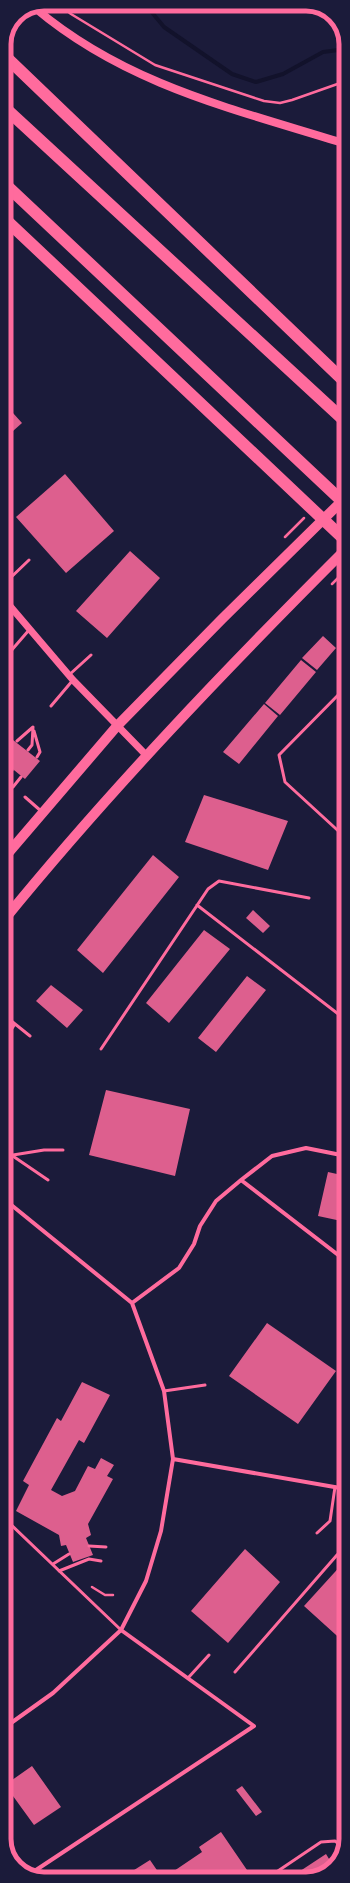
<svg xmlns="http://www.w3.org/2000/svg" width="350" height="1883" viewBox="0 0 350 1883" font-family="'PT Sans Narrow',sans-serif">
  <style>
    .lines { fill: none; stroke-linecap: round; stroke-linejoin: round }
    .stream { stroke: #12122b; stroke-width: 4 }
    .building { fill: #dd5f8e }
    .path { stroke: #ff6b9d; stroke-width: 2.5 }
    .service { stroke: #ff6b9d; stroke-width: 3 }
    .minor { stroke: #ff6b9d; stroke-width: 4 }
    .tertiary { stroke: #ff6b9d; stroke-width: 7 }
    .secondary { stroke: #ff6b9d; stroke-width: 8 }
    .primary { stroke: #ff6b9d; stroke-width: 10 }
    .motorway { stroke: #ff6b9d; stroke-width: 12 }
    .rim { fill: none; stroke: #ff6b9d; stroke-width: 5 }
  </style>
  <rect width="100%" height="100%" fill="#1b1b3a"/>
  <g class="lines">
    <path class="stream" d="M 145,4 L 164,27 L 232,74 L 256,82 L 283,74 L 323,52 L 346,49"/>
  </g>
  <path class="building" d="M 4,403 L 22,423 L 4,439 Z
    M 65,474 L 114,531 L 66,573 L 16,517 Z
    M 130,551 L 160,578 L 107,638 L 76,611 Z
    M 323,636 L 336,648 L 317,670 L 302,658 Z
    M 301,660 L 316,672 L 280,715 L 265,703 Z
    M 264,704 L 278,716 L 239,764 L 223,752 Z
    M 13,740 L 40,761 L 25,779 L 4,762 L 4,751 Z
    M 204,795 L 288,821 L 268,870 L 185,842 Z
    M 153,855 L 179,877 L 103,973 L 77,950 Z
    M 346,877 L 346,900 L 343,884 Z
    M 253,910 L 270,926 L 263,933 L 246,918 Z
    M 204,930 L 230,949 L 169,1023 L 146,1003 Z
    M 247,976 L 266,990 L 216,1052 L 198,1038 Z
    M 51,985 L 83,1010 L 67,1028 L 36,1001 Z
    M 106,1090 L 190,1109 L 175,1176 L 89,1155 Z
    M 328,1172 L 346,1176 L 346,1222 L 318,1216 Z
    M 267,1323 L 336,1371 L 298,1424 L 229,1376 Z
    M 82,1382 L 110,1395 L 84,1443 L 79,1440 L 51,1490 L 62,1496 L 75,1491 L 88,1466 L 95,1469 L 101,1458 L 114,1465 L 107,1476 L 113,1479 L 88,1524 L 91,1535 L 86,1538 L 93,1555 L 73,1562 L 66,1545 L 61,1546 L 59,1535 L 16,1511 L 29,1485 L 23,1481 L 57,1418 L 61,1421 Z
    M 245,1549 L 280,1582 L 228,1643 L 191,1611 Z
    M 344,1562 L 346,1564 L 346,1644 L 304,1606 Z
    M 32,1766 L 61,1807 L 34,1825 L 5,1785 Z
    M 242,1786 L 262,1812 L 256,1816 L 236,1790 Z
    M 221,1832 L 247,1870 L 233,1879 L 174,1879 L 171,1873 L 202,1852 L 199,1847 Z
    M 326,1854 L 334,1867 L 312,1879 L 288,1879 Z
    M 150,1860 L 163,1879 L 125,1879 L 123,1877 Z"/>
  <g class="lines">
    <path class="path" d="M 59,4 L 71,14 L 155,65 L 264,101 L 280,103 L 292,100 L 346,81
      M 339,483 L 346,477
      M 285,537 L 304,518
      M 332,584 L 346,570
      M 4,819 L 5,820
      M 92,1587 L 105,1595 L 113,1595"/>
    <path class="service" d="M 4,584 L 29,560
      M 4,659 L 29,630
      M 69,675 L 91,655
      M 346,687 L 279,755 L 285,782 L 346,838
      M 51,706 L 73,680
      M 34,731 L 40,752 L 37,757
      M 17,741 L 33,727 L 32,745 L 28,750
      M 4,780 L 12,770
      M 13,787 L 21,777
      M 25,797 L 41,811
      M 4,839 L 11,846
      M 197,905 L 346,1020
      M 4,1015 L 30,1036
      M 4,1040 L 15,1024
      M 101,1049 L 208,889 L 219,881 L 309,898
      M 4,1150 L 48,1180
      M 13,1155 L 44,1150 L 63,1150
      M 164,1391 L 205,1385
      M 340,1488 L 345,1445
      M 4,1518 L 121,1630
      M 317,1533 L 330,1521 L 335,1487
      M 89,1546 L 106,1547
      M 53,1564 L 69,1554
      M 59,1571 L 89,1559 L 101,1561
      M 235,1672 L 337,1555 L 346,1548
      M 188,1678 L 209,1655
      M 266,1879 L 321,1842 L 335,1841 L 343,1847"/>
    <path class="minor" d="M 346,1156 L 306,1148 L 272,1156 L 241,1180 L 346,1261
      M 4,1199 L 132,1303 L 164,1391 L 173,1459 L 161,1531 L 146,1581 L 121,1630 L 53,1693 L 4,1728
      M 132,1303 L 179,1268 L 194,1244 L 200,1226 L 216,1201 L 241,1180
      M 173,1459 L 346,1489
      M 30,1874 L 254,1726 L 121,1630"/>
    <path class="tertiary" d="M 4,599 L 73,680 L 147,756"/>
    <path class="secondary" d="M 35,8 C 126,85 234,109 346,144"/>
    <path class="primary" d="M 4,858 L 117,726 L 222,619 L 346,497
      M 4,920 C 110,790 227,668 346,549"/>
    <path class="motorway" d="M 4,55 L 346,383
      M 4,107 L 346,422
      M 4,183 L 346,505
      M 4,218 L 346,541"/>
  </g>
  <path d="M0 0H350V1883H0ZM44 11H306A33 33 0 0 1 339 44V1839A33 33 0 0 1 306 1872H44A33 33 0 0 1 11 1839V44A33 33 0 0 1 44 11Z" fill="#1b1b3a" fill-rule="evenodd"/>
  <path class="rim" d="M44 11H306A33 33 0 0 1 339 44V1839A33 33 0 0 1 306 1872H44A33 33 0 0 1 11 1839V44A33 33 0 0 1 44 11Z"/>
</svg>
